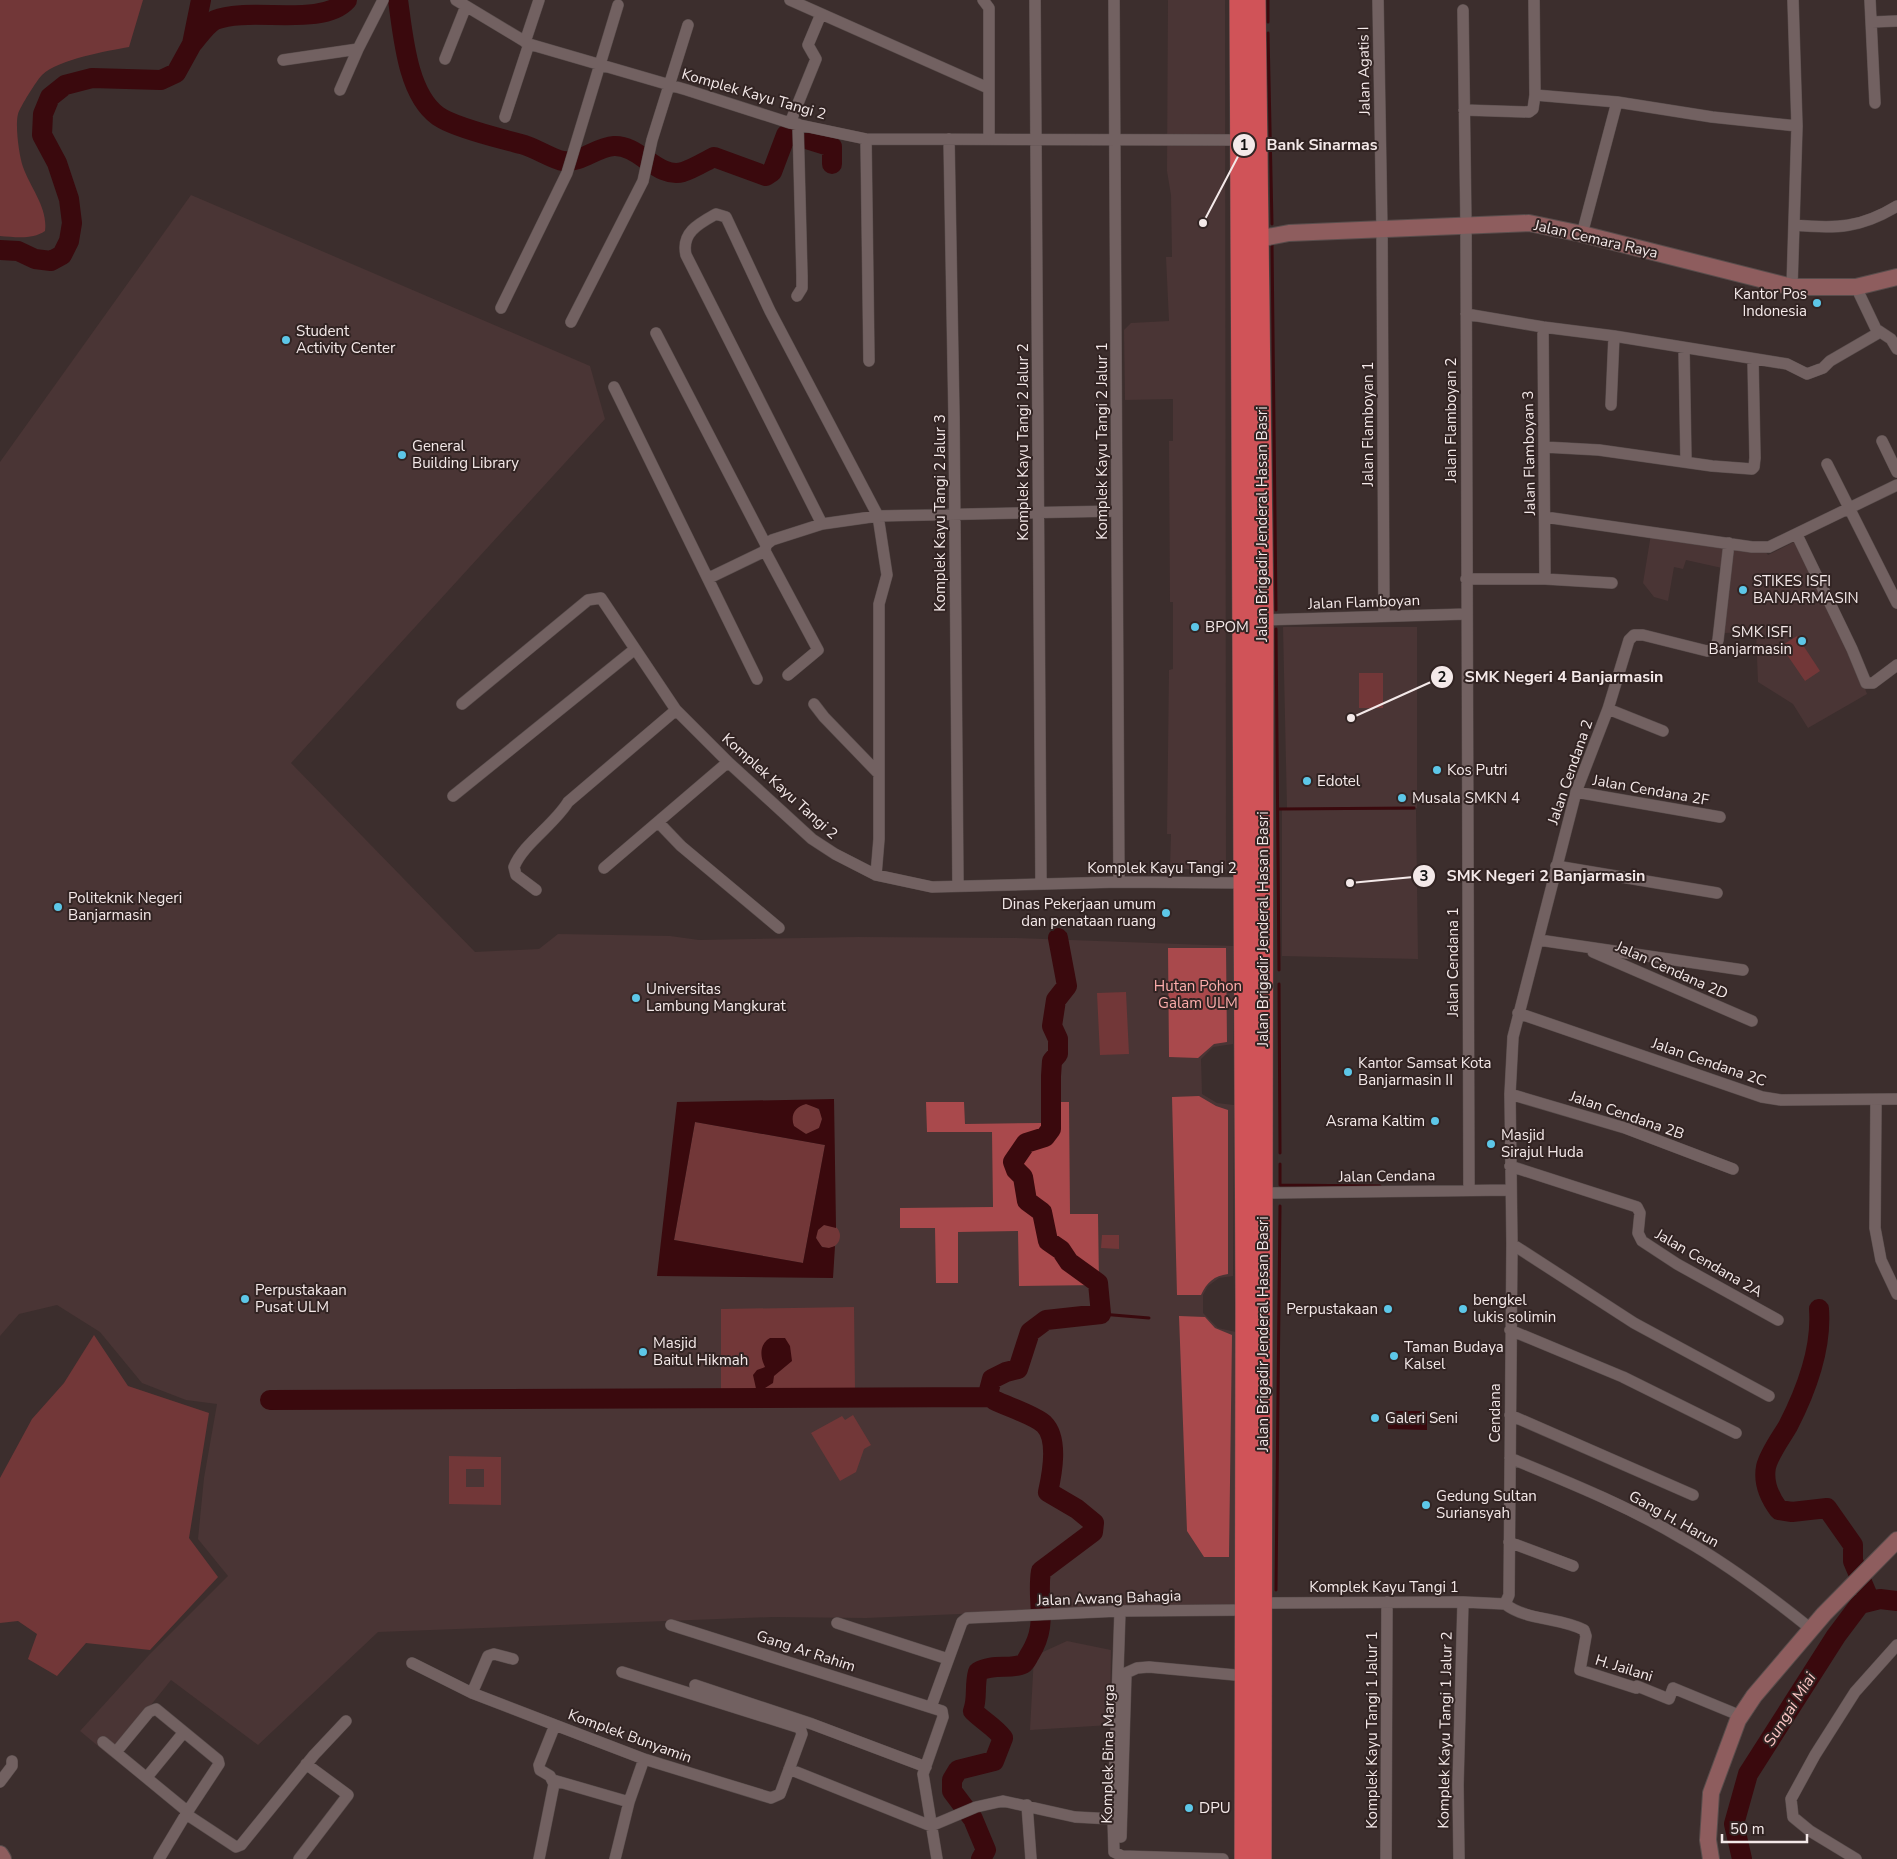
<svg xmlns="http://www.w3.org/2000/svg" width="1897" height="1859" viewBox="0 0 1897 1859" font-family="'Nunito Sans',sans-serif">
  <style>
    .built { fill: #4a3535 }
    .green { fill: #723738; fill-rule: evenodd }
    .forest { fill: #a9494c }
    .water { fill: #3a090d; fill-rule: evenodd }
    .lines { fill: none; stroke-linecap: round; stroke-linejoin: round }
    .stream { stroke: #3a090d; stroke-width: 3 }
    .river { stroke: #3a090d; stroke-width: 20 }
    .street-casing { stroke: #594d4c; stroke-width: 12 }
    .secondary-casing { stroke: #594d4c; stroke-width: 18 }
    .highway-casing { stroke: #594d4c; stroke-width: 22 }
    .street { stroke: #726161; stroke-width: 11 }
    .secondary { stroke: #8e5d5e; stroke-width: 16 }
    .highway { stroke: #d05358; stroke-width: 21 }
    .poi-dot { fill: #5dc7e8; stroke: #322423; stroke-width: 2 }
    .labels { text-anchor: middle; stroke-width: 4; stroke-linejoin: round; paint-order: stroke }
    .street-label { font-size: 15px; fill: #f4e9e9; stroke: #322423 }
    .poi-label { font-size: 15px; fill: #f4e9e9; stroke: #322423; text-anchor: start }
    .park-label { font-size: 15px; fill: #fdadac; stroke: #322423 }
    .water-label { font-size: 16px; font-style: italic; fill: #fdc7c5; stroke: #322423 }
    .leader { fill: none; stroke: #f4e9e9; stroke-width: 2 }
    .callout-dot { fill: #f4e9e9; stroke: #322423; stroke-width: 2 }
    .mark-label { font-size: 15px; text-anchor: middle; font-weight: bold; fill: #111 }
    .callout-label { font-size: 16px; text-anchor: middle; font-weight: bold; fill: #f4e9e9; stroke: #322423; stroke-width: 4; stroke-linejoin: round; paint-order: stroke }
  </style>
  <rect width="100%" height="100%" fill="#3c2e2d"/>
  <path class="built" d="M 1168,0 L 1225,0 L 1226,869 L 1170,869 L 1171,834 L 1167,834 L 1169,670 L 1173,669 L 1173,602 L 1170,602 L 1169,441 L 1173,441 L 1173,399 L 1125,400 L 1124,330 L 1131,323 L 1169,321 L 1166,257 L 1172,257 L 1171,195 L 1167,171 Z
    M 191,195 L 590,366 L 605,419 L 291,763 L 475,952 L 539,949 L 558,934 L 670,936 L 699,940 L 858,937 L 1016,938 L 1234,946 L 1233,1044 L 1213,1047 L 1201,1059 L 1202,1094 L 1217,1103 L 1234,1105 L 1233,1276 L 1219,1278 L 1208,1286 L 1203,1295 L 1203,1313 L 1218,1328 L 1236,1332 L 1237,1603 L 1229,1608 L 1055,1610 L 866,1618 L 773,1617 L 378,1632 L 258,1745 L 171,1680 L 110,1756 L 80,1731 L 149,1655 L 228,1576 L 198,1539 L 204,1478 L 217,1404 L 186,1400 L 142,1383 L 100,1332 L 57,1305 L 19,1314 L 0,1336 L 0,462 Z
    M 1651,534 L 1765,551 L 1768,555 L 1796,541 L 1851,650 L 1867,694 L 1808,728 L 1793,704 L 1758,682 L 1756,632 L 1723,633 L 1722,568 L 1686,560 L 1683,569 L 1674,567 L 1668,601 L 1654,597 L 1643,583 Z
    M 1283,627 L 1417,627 L 1417,808 L 1287,808 Z
    M 1282,809 L 1416,810 L 1418,959 L 1282,956 Z
    M 1067,1641 L 1111,1650 L 1110,1725 L 1030,1730 L 1034,1656 Z"/>
  <path class="green" d="M 0,0 L 143,0 L 129,47 C 107,51 59,59 42,75 C 37,80 20,107 18,114 C 15,125 19,156 23,167 C 31,189 48,208 45,231 C 32,240 15,237 0,236 Z
    M 1797,636 L 1820,671 L 1805,681 L 1781,646 Z
    M 1359,673 L 1383,673 L 1383,708 L 1359,708 Z
    M 1126,992 L 1129,1054 L 1100,1055 L 1097,993 Z
    M792 1119a15 15 0 1 1 30 0a15 15 0 1 1-30 0Z
    M 695,1122 L 825,1145 L 803,1263 L 674,1240 Z
    M816 1236a12 12 0 1 1 24 0a12 12 0 1 1-24 0Z
    M 1102,1235 L 1119,1235 L 1119,1249 L 1101,1248 Z
    M 854,1307 L 855,1390 L 721,1393 L 721,1309 Z
    M 94,1335 L 128,1386 L 209,1413 L 189,1538 L 218,1577 L 150,1650 L 86,1643 L 57,1676 L 28,1659 L 37,1634 L 18,1621 L 0,1623 L 0,1478 L 32,1419 L 64,1383 Z
    M 853,1415 L 871,1445 L 864,1449 L 856,1472 L 840,1481 L 811,1433 L 842,1416 L 845,1420 Z
    M 449,1456 L 501,1457 L 501,1505 L 449,1504 ZM 466,1469 L 484,1469 L 484,1487 L 466,1487 Z"/>
  <path class="forest" d="M 1168,948 L 1226,948 L 1227,1042 L 1214,1044 L 1198,1058 L 1169,1057 Z
    M 1199,1096 L 1216,1106 L 1228,1110 L 1228,1274 C 1214,1276 1207,1282 1201,1295 L 1177,1295 L 1172,1097 Z
    M 926,1102 L 964,1102 L 965,1124 L 1042,1123 L 1042,1102 L 1069,1102 L 1070,1214 L 1098,1214 L 1099,1285 L 1019,1286 L 1018,1231 L 958,1232 L 958,1283 L 936,1283 L 935,1228 L 900,1228 L 900,1208 L 993,1207 L 992,1132 L 927,1132 Z
    M 1179,1316 L 1205,1317 L 1215,1328 L 1232,1335 L 1229,1557 L 1204,1557 L 1187,1531 Z"/>
  <path class="water" d="M 834,1099 L 836,1228 L 824,1225 L 818,1230 L 816,1238 L 822,1247 L 829,1248 L 835,1246 L 833,1278 L 657,1276 L 677,1102 ZM 806,1104 L 819,1109 L 822,1119 L 819,1128 L 806,1134 L 794,1126 C 790,1115 795,1107 806,1104 ZM 695,1122 L 825,1145 L 803,1263 L 674,1240 Z
    M 770,1338 L 785,1338 L 790,1346 L 792,1361 L 774,1376 L 773,1383 L 765,1388 L 763,1393 L 757,1393 L 753,1375 L 757,1370 L 765,1367 C 760,1357 759,1344 770,1338 Z
    M 1388,1411 L 1427,1411 L 1427,1430 L 1388,1429 Z"/>
  <g class="lines">
    <path class="stream" d="M 1268,22 L 1268,0
      M 1268,33 L 1272,224
      M 1272,244 L 1276,610
      M 1276,629 L 1279,970
      M 1279,809 L 1414,808
      M 1279,984 L 1280,1153
      M 1280,1164 L 1280,1185 L 1380,1186
      M 1101,1314 L 1149,1318
      M 1276,1590 L 1280,1206"/>
    <path class="river" d="M 398,0 C 403,34 407,94 438,116 C 453,127 502,139 521,144 C 534,147 554,160 563,161 C 582,163 596,147 614,146 C 640,145 657,179 683,172 C 693,169 704,162 714,157 L 766,176 L 772,172 L 786,135 L 790,134 L 832,147 L 832,164
      M 193,43 C 199,36 207,24 215,20 C 249,6 322,28 347,0
      M 0,250 L 18,251 L 35,259 L 51,261 L 62,255 L 69,241 L 72,223 L 69,199 L 57,163 L 42,135 L 43,114 L 50,97 L 65,85 L 92,78 L 161,80 L 176,73 L 192,44 L 201,0
      M 1819,1309 C 1822,1349 1806,1391 1788,1426 C 1781,1438 1769,1454 1766,1467 C 1763,1483 1770,1498 1779,1510 L 1792,1512 L 1827,1508 L 1853,1545 L 1853,1561 L 1870,1601
      M 270,1400 L 991,1397
      M 981,1859 L 986,1850 L 973,1819 L 952,1791 L 952,1780 L 958,1770 L 994,1761 L 1003,1738 C 995,1727 983,1721 973,1711 C 978,1698 974,1686 978,1672 C 992,1663 1012,1670 1023,1664 C 1026,1662 1028,1657 1030,1654 C 1049,1624 1036,1602 1041,1571 L 1093,1532 L 1094,1523 L 1077,1509 L 1048,1492 C 1052,1474 1059,1439 1044,1424 C 1034,1415 1008,1407 994,1400 L 988,1394 L 992,1379 L 1006,1372 L 1018,1369 L 1030,1332 L 1046,1320 L 1101,1314 L 1098,1283 L 1069,1262 L 1061,1250 L 1048,1241 L 1042,1212 L 1027,1201 L 1023,1177 L 1016,1170 L 1013,1162 L 1026,1143 L 1045,1137 L 1051,1129 L 1051,1076 L 1052,1061 L 1058,1054 L 1058,1039 L 1052,1026 L 1056,1000 L 1067,986 L 1058,938
      M 1742,1859 L 1734,1824 L 1748,1774 L 1836,1636 L 1860,1604 L 1880,1599 L 1897,1601"/>
    <g class="street-casing">
      <path id="street" d="M 456,0 L 529,44 L 687,90 L 790,123 L 866,139 L 1242,140
        M 790,0 L 988,88
        M 983,0 L 989,8 L 989,139
        M 1035,0 L 1041,884
        M 1114,0 L 1119,882
        M 1378,0 L 1382,231 L 1384,616
        M 1870,0 L 1875,103
        M 1463,10 L 1466,226 L 1469,1190
        M 1872,22 L 1897,21
        M 525,42 L 539,0
        M 445,59 L 466,6
        M 283,60 L 358,49 L 383,0
        M 340,90 L 358,49
        M 1535,95 L 1617,102 L 1712,117 L 1797,126
        M 1464,110 L 1529,112 L 1533,109 L 1535,95 L 1534,0
        M 505,117 L 529,44
        M 790,123 L 816,59 L 808,45 L 821,14
        M 866,139 L 869,361
        M 949,139 L 954,417 L 958,886
        M 1795,225 C 1836,229 1861,228 1897,206
        M 1582,234 L 1617,102
        M 1792,287 L 1797,126 L 1793,0
        M 1856,287 L 1876,329 L 1891,339 L 1897,349
        M 797,296 L 802,288 L 802,276 L 798,124
        M 501,308 L 567,173 L 618,5
        M 1466,314 L 1543,327 L 1614,336 L 1787,364 L 1807,374 L 1823,368 L 1830,361 L 1880,332
        M 571,322 L 643,181 L 652,140 L 688,25
        M 1543,327 L 1545,579
        M 656,333 L 766,545
        M 1684,348 L 1686,461
        M 614,387 L 757,679
        M 1611,405 L 1614,336
        M 1882,441 L 1897,472
        M 1544,447 L 1599,450 L 1712,466 L 1752,469 L 1754,467 L 1755,458 L 1753,360
        M 1827,464 L 1897,603
        M 1545,517 L 1752,547 L 1769,547 L 1897,485
        M 822,524 L 686,255 C 681,233 698,224 716,214 L 726,217 L 770,311 L 878,516 L 887,575 L 879,604 L 879,839 L 876,875
        M 1797,535 L 1852,649 L 1866,683 L 1873,683 L 1897,665
        M 765,551 L 818,650 L 788,675
        M 709,578 L 765,551 L 766,545 L 772,540 L 822,524 L 878,516 L 1117,511
        M 1466,579 L 1545,579 L 1612,583
        M 1263,620 L 1467,614
        M 462,704 L 588,600 L 601,598 L 676,710 L 728,762 L 812,839 L 835,854 L 876,875 L 932,887 L 1119,882 L 1245,883
        M 814,704 L 824,717 L 879,774
        M 1608,709 L 1663,731
        M 1576,792 L 1720,817
        M 453,796 L 635,649
        M 658,822 L 681,846 L 779,928
        M 1556,866 L 1717,893
        M 604,868 L 728,762
        M 536,890 L 516,875 L 514,867 C 523,844 554,825 568,802 L 676,710
        M 1539,940 L 1743,970
        M 1593,952 L 1752,1021
        M 1518,1013 L 1762,1097 L 1781,1100 L 1897,1099
        M 1510,1094 L 1625,1128 L 1733,1169
        M 1876,1101 L 1875,1228 L 1881,1260 L 1897,1294
        M 1510,1166 L 1637,1207 L 1640,1213 L 1638,1233 L 1642,1241 L 1677,1264 L 1778,1320
        M 1263,1193 L 1511,1190
        M 1512,1244 L 1634,1323 L 1769,1396
        M 1510,1330 L 1623,1377 L 1736,1433
        M 1510,1415 L 1693,1495
        M 1510,1458 C 1568,1482 1628,1506 1683,1539 C 1729,1565 1770,1596 1811,1629
        M 1509,1542 L 1573,1566
        M 1263,1603 L 1463,1602 L 1505,1604
        M 1505,1604 L 1509,1595 L 1512,1244 L 1510,1094 L 1513,1037 L 1576,792 L 1608,709 L 1629,640 L 1634,635 L 1643,635 L 1707,651 L 1715,649 L 1718,640 L 1729,543
        M 1505,1604 C 1527,1621 1559,1617 1584,1630 L 1586,1636 L 1580,1670 L 1636,1688 L 1637,1686 L 1669,1699 L 1673,1688 L 1741,1716
        M 1120,1611 L 1113,1819 L 1114,1852 L 1122,1856 L 1223,1859
        M 837,1623 L 948,1659
        M 671,1625 L 942,1711 L 943,1717 L 923,1774 L 937,1859
        M 412,1663 L 472,1693 L 555,1725
        M 695,1685 L 812,1724 L 926,1767
        M 472,1693 L 488,1656 L 494,1654 L 513,1659
        M 931,1707 L 962,1622 L 967,1618 L 1120,1611 L 1246,1610
        M 103,1742 L 188,1812
        M 116,1752 L 149,1712 L 156,1709 L 218,1760 L 219,1764 L 186,1814
        M 789,1769 L 931,1826 L 976,1807 L 1003,1801 L 1075,1817 L 1113,1819
        M 147,1777 L 184,1732
        M 553,1780 L 629,1802
        M 0,1782 L 12,1766 L 12,1761
        M 1027,1805 L 1031,1859
        M 1121,1837 L 1126,1673 L 1137,1668 L 1149,1667 L 1246,1676
        M 159,1859 L 186,1814 L 236,1847 L 241,1845 L 314,1755 L 346,1721
        M 299,1859 L 348,1795 L 306,1764
        M 539,1859 L 554,1784 L 550,1776 L 540,1770 L 539,1765 L 555,1725 L 644,1759 L 771,1798 L 780,1794 L 802,1734 L 800,1728 L 622,1672
        M 615,1859 L 629,1802 L 644,1759
        M 1386,1859 L 1387,1602
        M 1459,1859 L 1458,1785 L 1463,1602
        M 1856,1859 L 1810,1831 L 1793,1817 L 1791,1799 L 1815,1755 L 1855,1692 L 1897,1645"/>
    </g>
    <g class="secondary-casing">
      <path id="secondary" d="M 1247,241 L 1289,233 L 1529,223 L 1582,234 L 1792,287 L 1856,287 L 1897,277
        M 0,1854 L 3,1859
        M 1711,1859 L 1708,1840 L 1711,1793 L 1738,1720 L 1754,1696 L 1824,1614 L 1897,1540"/>
    </g>
    <g class="highway-casing">
      <path id="highway" d="M 1240,0 L 1246,1304 L 1245,1859
        M 1255,0 L 1263,620 L 1261,1859"/>
    </g>
    <use href="#street" class="street"/>
    <use href="#secondary" class="secondary"/>
    <use href="#highway" class="highway"/>
  </g>
  <g class="poi-dot">
    <circle cx="1817" cy="303" r="5"/>
    <circle cx="286" cy="340" r="5"/>
    <circle cx="402" cy="455" r="5"/>
    <circle cx="1743" cy="590" r="5"/>
    <circle cx="1195" cy="627" r="5"/>
    <circle cx="1802" cy="641" r="5"/>
    <circle cx="1437" cy="770" r="5"/>
    <circle cx="1307" cy="781" r="5"/>
    <circle cx="1402" cy="798" r="5"/>
    <circle cx="58" cy="907" r="5"/>
    <circle cx="1166" cy="913" r="5"/>
    <circle cx="636" cy="998" r="5"/>
    <circle cx="1348" cy="1072" r="5"/>
    <circle cx="1435" cy="1121" r="5"/>
    <circle cx="1491" cy="1144" r="5"/>
    <circle cx="245" cy="1299" r="5"/>
    <circle cx="1388" cy="1309" r="5"/>
    <circle cx="1463" cy="1309" r="5"/>
    <circle cx="643" cy="1352" r="5"/>
    <circle cx="1394" cy="1356" r="5"/>
    <circle cx="1375" cy="1418" r="5"/>
    <circle cx="1426" cy="1505" r="5"/>
    <circle cx="1189" cy="1808" r="5"/>
  </g>
  <g class="labels">
    <g class="street-label">
      <text transform="translate(1364 71) rotate(-91)" y="5">Jalan Agatis I</text>
      <text transform="translate(754 94) rotate(16)" y="5">Komplek Kayu Tangi 2</text>
      <text transform="translate(1596 239) rotate(13)" y="5">Jalan Cemara Raya</text>
      <text transform="translate(1451 420) rotate(-90)" y="5">Jalan Flamboyan 2</text>
      <text transform="translate(1368 424) rotate(-90)" y="5">Jalan Flamboyan 1</text>
      <text transform="translate(1102 441) rotate(-90)" y="5">Komplek Kayu Tangi 2 Jalur 1</text>
      <text transform="translate(1023 442) rotate(-90)" y="5">Komplek Kayu Tangi 2 Jalur 2</text>
      <text transform="translate(1529 453) rotate(-91)" y="5">Jalan Flamboyan 3</text>
      <text transform="translate(940 513) rotate(-90)" y="5">Komplek Kayu Tangi 2 Jalur 3</text>
      <text transform="translate(1262 524) rotate(-90)" y="5">Jalan Brigadir Jenderal Hasan Basri</text>
      <text transform="translate(1364 602) rotate(-2)" y="5">Jalan Flamboyan</text>
      <text transform="translate(1570 772) rotate(-71)" y="5">Jalan Cendana 2</text>
      <text transform="translate(780 786) rotate(42)" y="5">Komplek Kayu Tangi 2</text>
      <text transform="translate(1651 790) rotate(10)" y="5">Jalan Cendana 2F</text>
      <text x="1162" y="873">Komplek Kayu Tangi 2</text>
      <text transform="translate(1263 929) rotate(-90)" y="5">Jalan Brigadir Jenderal Hasan Basri</text>
      <text transform="translate(1453 962) rotate(-90)" y="5">Jalan Cendana 1</text>
      <text transform="translate(1672 970) rotate(24)" y="5">Jalan Cendana 2D</text>
      <text transform="translate(1709 1062) rotate(19)" y="5">Jalan Cendana 2C</text>
      <text transform="translate(1627 1115) rotate(19)" y="5">Jalan Cendana 2B</text>
      <text transform="translate(1387 1176) rotate(-1)" y="5">Jalan Cendana</text>
      <text transform="translate(1709 1263) rotate(30)" y="5">Jalan Cendana 2A</text>
      <text transform="translate(1263 1334) rotate(-90)" y="5">Jalan Brigadir Jenderal Hasan Basri</text>
      <text transform="translate(1495 1413) rotate(-90)" y="5">Cendana</text>
      <text transform="translate(1674 1519) rotate(29)" y="5">Gang H. Harun</text>
      <text x="1384" y="1592">Komplek Kayu Tangi 1</text>
      <text transform="translate(1109 1598) rotate(-2)" y="5">Jalan Awang Bahagia</text>
      <text transform="translate(806 1651) rotate(18)" y="5">Gang Ar Rahim</text>
      <text transform="translate(1624 1668) rotate(17)" y="5">H. Jailani</text>
      <text transform="translate(1372 1730) rotate(-90)" y="5">Komplek Kayu Tangi 1 Jalur 1</text>
      <text transform="translate(1445 1730) rotate(-89)" y="5">Komplek Kayu Tangi 1 Jalur 2</text>
      <text transform="translate(630 1736) rotate(20)" y="5">Komplek Bunyamin</text>
      <text transform="translate(1108 1754) rotate(-89)" y="5">Komplek Bina Marga</text>
    </g>
    <g class="poi-label">
      <text x="1807" y="299" text-anchor="end">Kantor Pos<tspan x="1807" dy="17">Indonesia</tspan></text>
      <text x="296" y="336">Student<tspan x="296" dy="17">Activity Center</tspan></text>
      <text x="412" y="451">General<tspan x="412" dy="17">Building Library</tspan></text>
      <text x="1753" y="586">STIKES ISFI<tspan x="1753" dy="17">BANJARMASIN</tspan></text>
      <text x="1205" y="632">BPOM</text>
      <text x="1792" y="637" text-anchor="end">SMK ISFI<tspan x="1792" dy="17">Banjarmasin</tspan></text>
      <text x="1447" y="775">Kos Putri</text>
      <text x="1317" y="786">Edotel</text>
      <text x="1412" y="803">Musala SMKN 4</text>
      <text x="68" y="903">Politeknik Negeri<tspan x="68" dy="17">Banjarmasin</tspan></text>
      <text x="1156" y="909" text-anchor="end">Dinas Pekerjaan umum<tspan x="1156" dy="17">dan penataan ruang</tspan></text>
      <text x="646" y="994">Universitas<tspan x="646" dy="17">Lambung Mangkurat</tspan></text>
      <text x="1358" y="1068">Kantor Samsat Kota<tspan x="1358" dy="17">Banjarmasin II</tspan></text>
      <text x="1425" y="1126" text-anchor="end">Asrama Kaltim</text>
      <text x="1501" y="1140">Masjid<tspan x="1501" dy="17">Sirajul Huda</tspan></text>
      <text x="255" y="1295">Perpustakaan<tspan x="255" dy="17">Pusat ULM</tspan></text>
      <text x="1473" y="1305">bengkel<tspan x="1473" dy="17">lukis solimin</tspan></text>
      <text x="1378" y="1314" text-anchor="end">Perpustakaan</text>
      <text x="653" y="1348">Masjid<tspan x="653" dy="17">Baitul Hikmah</tspan></text>
      <text x="1404" y="1352">Taman Budaya<tspan x="1404" dy="17">Kalsel</tspan></text>
      <text x="1385" y="1423">Galeri Seni</text>
      <text x="1436" y="1501">Gedung Sultan<tspan x="1436" dy="17">Suriansyah</tspan></text>
      <text x="1199" y="1813">DPU</text>
    </g>
    <g class="park-label">
      <text x="1198" y="991">Hutan Pohon<tspan x="1198" dy="17">Galam ULM</tspan></text>
    </g>
    <g class="water-label">
      <text transform="translate(1789 1709) rotate(-58)" y="6">Sungai Miai</text>
    </g>
  </g>
  <path class="leader" d="M1203 223L1244 145M1351 718L1442 677M1350 883L1424 876"/>
  <g class="callout-dot">
    <circle cx="1203" cy="223" r="5"/>
    <circle cx="1351" cy="718" r="5"/>
    <circle cx="1350" cy="883" r="5"/>
    <circle cx="1244" cy="145" r="12"/>
    <circle cx="1442" cy="677" r="12"/>
    <circle cx="1424" cy="876" r="12"/>
  </g>
  <g class="mark-label">
    <text x="1244" y="150">1</text>
    <text x="1442" y="682">2</text>
    <text x="1424" y="881">3</text>
  </g>
  <g class="callout-label">
    <text x="1322" y="150">Bank Sinarmas</text>
    <text x="1564" y="682">SMK Negeri 4 Banjarmasin</text>
    <text x="1546" y="881">SMK Negeri 2 Banjarmasin</text>
  </g>
  <path d="M1722 1834v8h85v-8" fill="none" stroke="#f4e9e9" stroke-width="2.5"/>
  <text x="1730" y="1834" font-size="15" fill="#f4e9e9" stroke="#322423" stroke-width="4" paint-order="stroke">50 m</text>
</svg>
